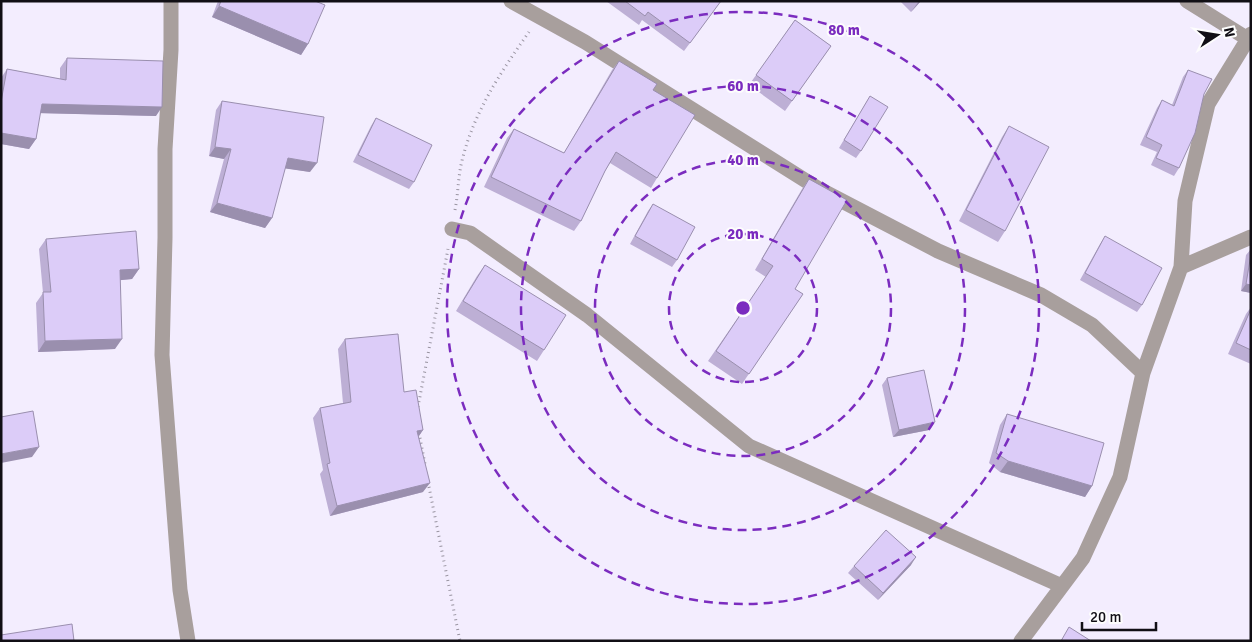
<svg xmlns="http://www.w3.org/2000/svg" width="1252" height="642" viewBox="0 0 1252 642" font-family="Signika,sans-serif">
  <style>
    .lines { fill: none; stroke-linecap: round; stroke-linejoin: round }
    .path { stroke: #9994a1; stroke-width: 3; stroke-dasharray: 1 4; stroke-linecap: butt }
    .street { stroke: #a89f9d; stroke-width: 15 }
    .wall { fill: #bdafd5 }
    .shaded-wall { fill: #9a8fae }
    .building { fill: #dcccf8; stroke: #9a8fae }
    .ring { fill: none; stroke: #7b2cbf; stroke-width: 2.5; stroke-dasharray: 9 6 }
    .centre { fill: #7b2cbf; stroke: #fdfdfd; stroke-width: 2.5 }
    .ring-label { font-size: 15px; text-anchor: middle; font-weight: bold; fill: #7b2cbf; stroke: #fdfdfd; stroke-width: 4; stroke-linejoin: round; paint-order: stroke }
  </style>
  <rect width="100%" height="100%" fill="#f3edfe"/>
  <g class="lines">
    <path class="path" d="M 455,210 C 458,195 458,180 461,165 C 472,115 500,73 529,32
      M 418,407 L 448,249
      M 419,433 L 425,464
      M 428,482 L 460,641"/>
    <path class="street" d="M 171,1 L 171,50 L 165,149 L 165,238 L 162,355 L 180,590 L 188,641
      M 511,1 L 585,42 L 819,189 L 938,251 L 1041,295 L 1092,325 L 1143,373
      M 1187,1 L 1248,39
      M 452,229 L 470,233 L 587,315 L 749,446 L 1062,586
      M 1181,267 L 1251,237
      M 1021,641 L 1083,558 L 1120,477 L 1143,373 L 1181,267 L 1185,201 L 1208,104 L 1251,34"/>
  </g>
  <path class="wall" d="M 218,1 L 315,1 L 308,44 L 301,55 L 212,17 Z
    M 606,1 L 721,1 L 684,51 L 642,20 L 639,25 Z
    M 900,1 L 921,1 L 911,12 Z
    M 795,20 L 831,46 L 785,111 L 749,85 Z
    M 67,58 L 156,116 L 40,113 L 36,139 L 29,149 L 1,144 L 1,78 L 7,69 L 60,79 L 60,68 Z
    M 619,61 L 653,90 L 657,178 L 651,188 L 610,163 L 605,171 L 581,221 L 574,231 L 484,187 L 507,138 L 514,129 L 564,153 L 612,70 Z
    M 1188,70 L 1204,94 L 1179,168 L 1174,176 L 1151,165 L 1157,152 L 1140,145 L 1157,108 L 1162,100 L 1172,105 L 1183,77 Z
    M 870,96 L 861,151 L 856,158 L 839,148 Z
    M 222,101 L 310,172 L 285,168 L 272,218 L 265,228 L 210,212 L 224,159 L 209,156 L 216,110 Z
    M 376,118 L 414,182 L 409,189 L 353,162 L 371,126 Z
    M 1009,126 L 1005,231 L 998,242 L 959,221 L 1002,137 Z
    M 809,179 L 795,289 L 803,294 L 742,384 L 708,361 L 766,277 L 755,270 L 802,189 Z
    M 653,204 L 677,260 L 672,267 L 630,244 L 648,211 Z
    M 1105,236 L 1142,305 L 1137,312 L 1080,280 L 1100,244 Z
    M 46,239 L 139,269 L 132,279 L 120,280 L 115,349 L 38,352 L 36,303 L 43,293 L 39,249 Z
    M 1251,249 L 1251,293 L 1241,291 L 1246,255 Z
    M 485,265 L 544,350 L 537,361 L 456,311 L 477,276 Z
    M 1251,307 L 1251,364 L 1228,354 L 1246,314 Z
    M 345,339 L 404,392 L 423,430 L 419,436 L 423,492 L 330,516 L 320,474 L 323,470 L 313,418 L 320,408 L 343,403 L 338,349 Z
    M 887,378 L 929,430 L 893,437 L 882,385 Z
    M 1007,414 L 1092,486 L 1085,497 L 1000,472 L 989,463 L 1000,425 Z
    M 911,565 L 878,600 L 848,573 L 854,566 Z"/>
  <path class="shaded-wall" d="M 919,1 L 921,1 L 911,12 Z
    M 219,6 L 308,44 L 301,55 L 212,17 Z
    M 42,104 L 162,107 L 156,116 L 35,113 Z
    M 1,133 L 36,139 L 29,149 L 1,144 Z
    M 215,147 L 231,149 L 224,159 L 209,156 Z
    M 288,158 L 317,163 L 310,172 L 282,168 Z
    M 217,203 L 272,218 L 265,228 L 210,212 Z
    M 139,269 L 132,279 L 112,281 L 120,270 Z
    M 1246,284 L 1251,285 L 1251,293 L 1241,291 Z
    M 122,339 L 115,349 L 38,352 L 45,341 Z
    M 935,422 L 929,430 L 893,437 L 899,430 Z
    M 423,430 L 416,440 L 417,431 Z
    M 39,447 L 32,457 L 1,463 L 1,454 Z
    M 1008,461 L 1092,486 L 1085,497 L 1000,472 Z
    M 430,483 L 423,492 L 330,516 L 337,506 Z
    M 916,557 L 911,565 L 878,600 L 883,593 Z"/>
  <path class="building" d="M 221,1 L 315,1 L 325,5 L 308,44 L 219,6 Z
    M 625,1 L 721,1 L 690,43 L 648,12 L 645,16 Z
    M 795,20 L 831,46 L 792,101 L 756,75 Z
    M 67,58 L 163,61 L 162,107 L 42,104 L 36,139 L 1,133 L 1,102 L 7,69 L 66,80 Z
    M 619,61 L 657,84 L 653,90 L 695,115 L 657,178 L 616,152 L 605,171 L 581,221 L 491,177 L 514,129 L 564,153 Z
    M 1188,70 L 1212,79 L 1204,94 L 1195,133 L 1179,168 L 1156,158 L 1162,145 L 1146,137 L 1162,100 L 1174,106 Z
    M 870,96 L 888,107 L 861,151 L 844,140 Z
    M 222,101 L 324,117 L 317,163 L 288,158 L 272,218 L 217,203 L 231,149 L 215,147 Z
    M 376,118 L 432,145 L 414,182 L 358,155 Z
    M 1009,126 L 1049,147 L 1005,231 L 966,210 Z
    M 809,179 L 847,200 L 795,289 L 803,294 L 749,374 L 716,351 L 773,266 L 762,259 Z
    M 653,204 L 695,227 L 677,260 L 635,236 Z
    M 136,231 L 139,269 L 120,270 L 122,339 L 45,341 L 43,292 L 51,292 L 46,239 Z
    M 1105,236 L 1162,268 L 1142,305 L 1085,273 Z
    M 1251,254 L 1251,285 L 1246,284 Z
    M 485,265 L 566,315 L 544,350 L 463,301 Z
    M 1251,309 L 1251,350 L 1236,343 Z
    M 398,334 L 404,392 L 416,390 L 423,430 L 417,431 L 430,483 L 337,506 L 327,464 L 330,463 L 320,408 L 351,402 L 345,339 Z
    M 924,370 L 935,422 L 899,430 L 887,378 Z
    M 33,411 L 39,447 L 1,454 L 1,417 Z
    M 1007,414 L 1104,443 L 1092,486 L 1008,461 L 996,453 Z
    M 886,530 L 916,557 L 883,593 L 854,566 Z
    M 72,624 L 74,641 L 1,641 L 1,635 Z
    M 1069,627 L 1091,641 L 1061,641 Z"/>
  <g class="ring">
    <circle cx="743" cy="308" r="74"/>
    <circle cx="743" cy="308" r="148"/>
    <circle cx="743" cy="308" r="222"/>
    <circle cx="743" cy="308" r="296"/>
  </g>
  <circle cx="743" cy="308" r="8" class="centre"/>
  <g class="ring-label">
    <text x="844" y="35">80 m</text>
    <text x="743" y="91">60 m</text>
    <text x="743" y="165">40 m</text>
    <text x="743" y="239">20 m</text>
  </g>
  <rect width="1252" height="642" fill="none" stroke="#110f15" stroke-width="5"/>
  <g transform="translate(1217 35) rotate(78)" stroke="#fdfdfd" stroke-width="4" paint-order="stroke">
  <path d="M0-4L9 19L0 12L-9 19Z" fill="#110f15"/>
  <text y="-8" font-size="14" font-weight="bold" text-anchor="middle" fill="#110f15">N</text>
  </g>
  <path d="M1082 622v8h74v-8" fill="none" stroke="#110f15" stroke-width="2.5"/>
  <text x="1090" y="622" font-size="15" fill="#110f15" stroke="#fdfdfd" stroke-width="4" paint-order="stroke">20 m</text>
</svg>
